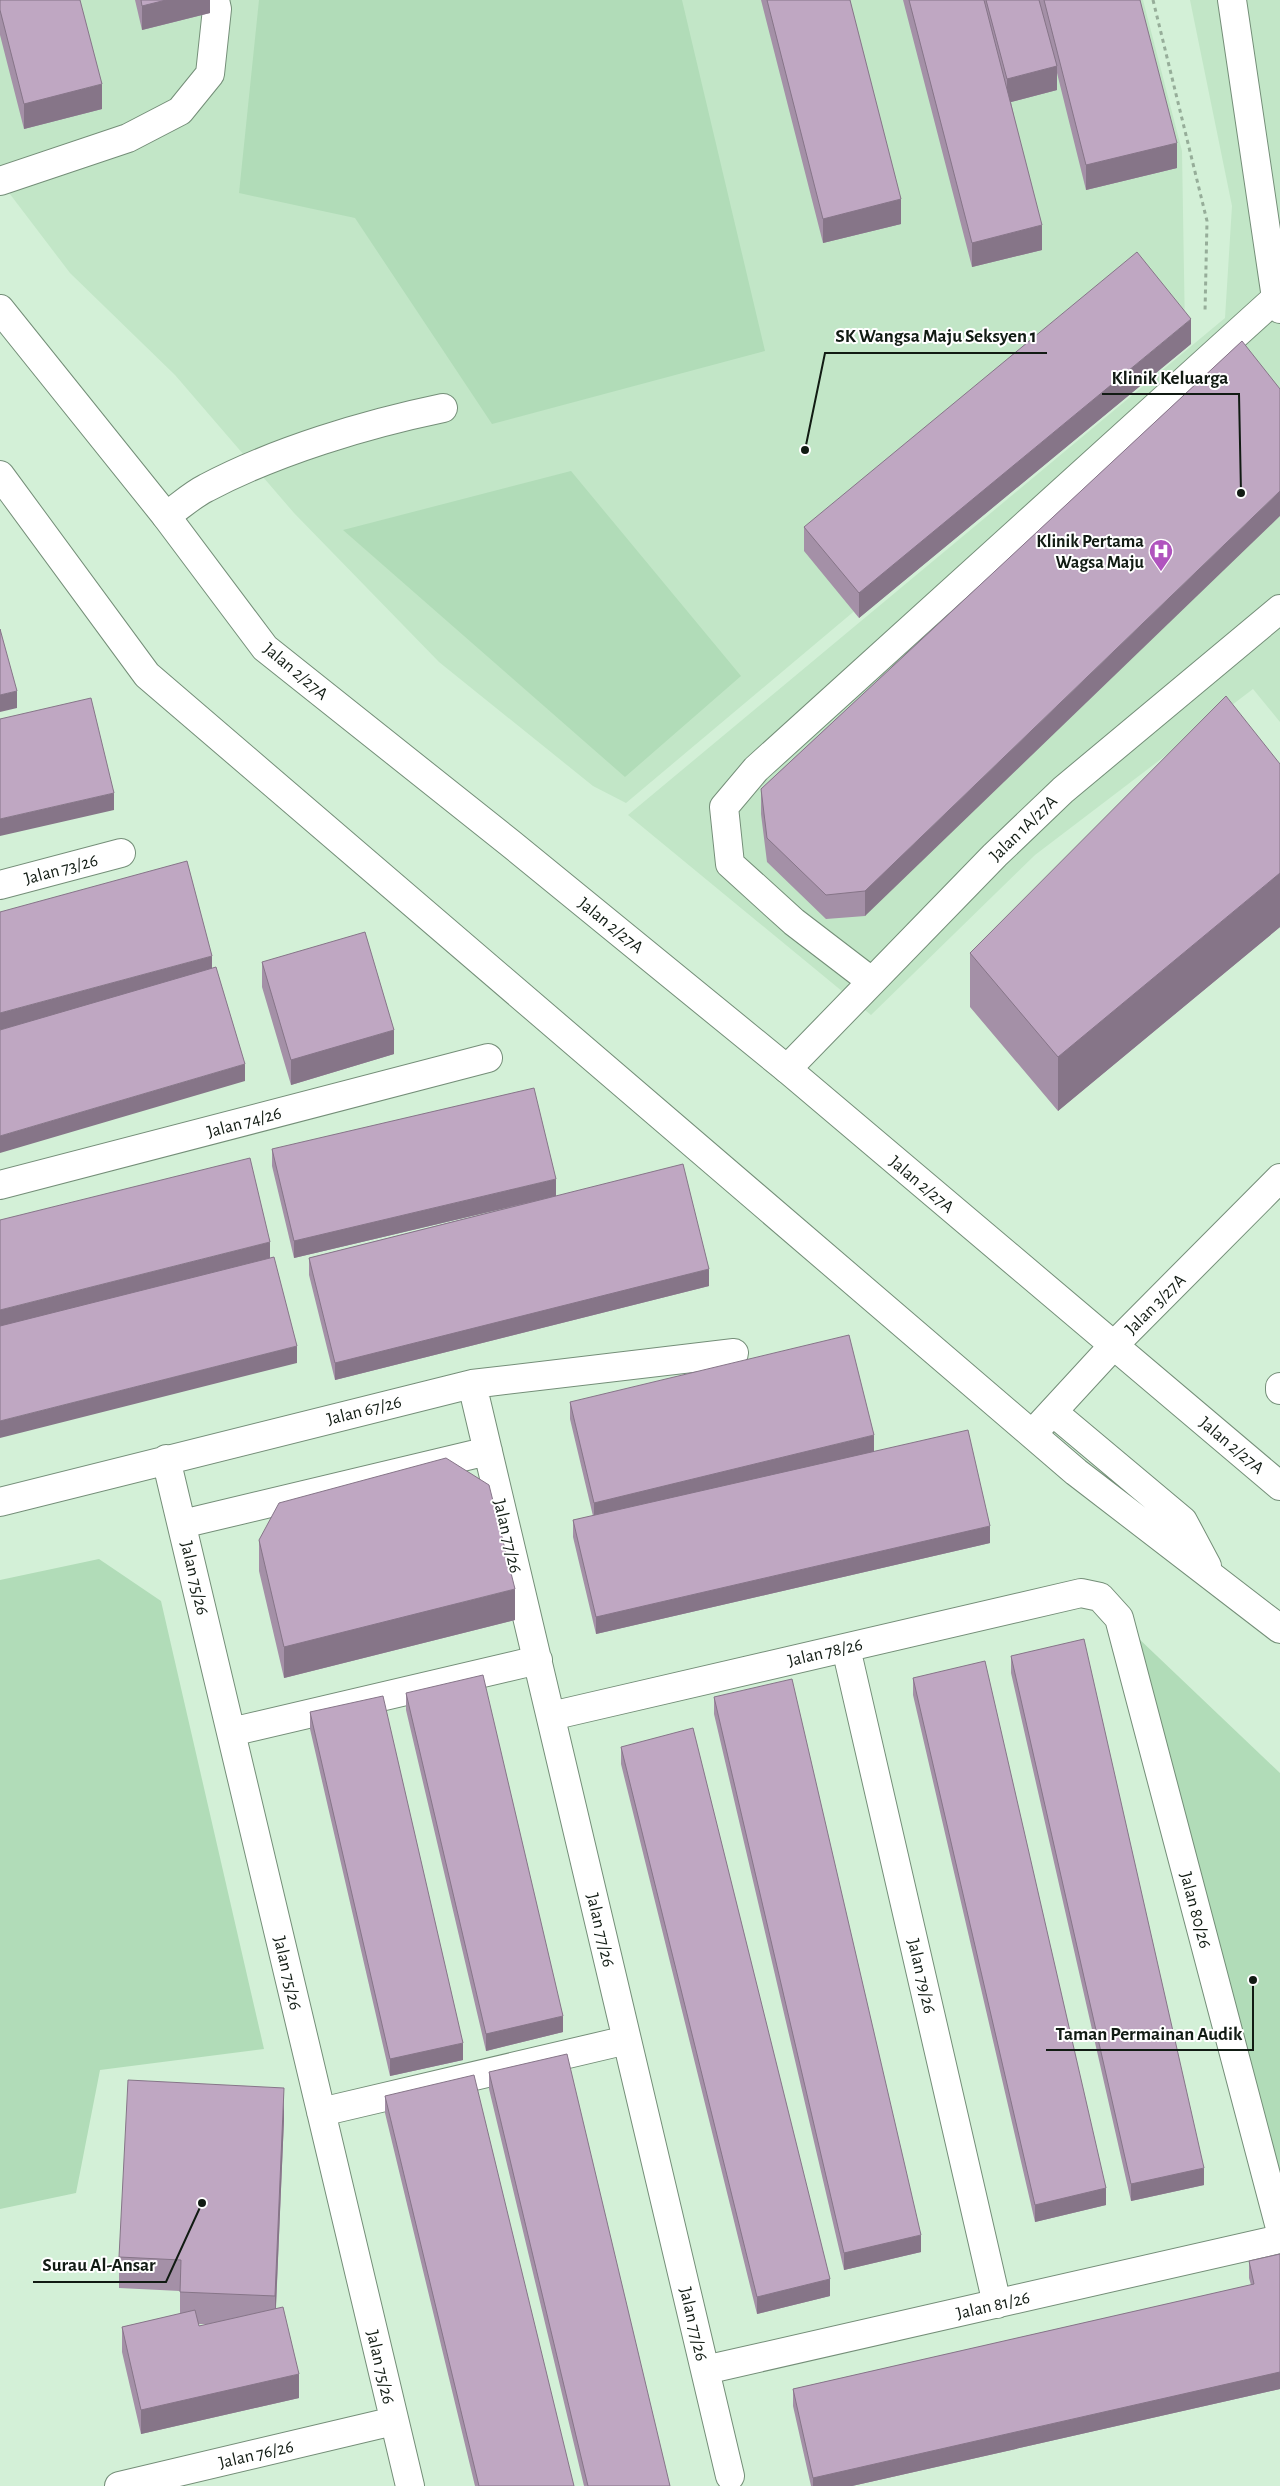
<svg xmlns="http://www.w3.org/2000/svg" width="1280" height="2486" viewBox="0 0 1280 2486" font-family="'Alegreya Sans',sans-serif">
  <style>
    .built { fill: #c2e6c7 }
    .green { fill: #b1dcb8 }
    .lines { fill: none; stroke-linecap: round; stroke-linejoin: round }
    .minor-casing { stroke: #748e78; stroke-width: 30 }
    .major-casing { stroke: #748e78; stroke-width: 30 }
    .path { stroke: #96ad99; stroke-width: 3; stroke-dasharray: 4 4; stroke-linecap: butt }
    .minor { stroke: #fff; stroke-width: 28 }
    .major { stroke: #fff; stroke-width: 28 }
    .wall { fill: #a490a7; fill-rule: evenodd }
    .shaded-wall { fill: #867588 }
    .building { fill: #bfa7c2; stroke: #867588 }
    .labels { text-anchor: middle; stroke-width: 4; stroke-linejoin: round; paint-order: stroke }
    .poi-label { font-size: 18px; font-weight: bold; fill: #111b13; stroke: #fff; text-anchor: end }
    .street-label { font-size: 18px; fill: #111b13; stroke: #fff }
    .leader { fill: none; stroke: #111b13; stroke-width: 2 }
    .callout-dot { fill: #111b13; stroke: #fff; stroke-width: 2 }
    .callout-label { font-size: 19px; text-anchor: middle; font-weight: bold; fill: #111b13; stroke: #fff; stroke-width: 4; stroke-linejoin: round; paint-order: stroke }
  </style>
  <rect width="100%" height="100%" fill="#d3f0d7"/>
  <path class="built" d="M 0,0 L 1143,0 L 1182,151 L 1185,333 L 626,803 L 593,786 L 439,662 L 294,513 L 175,375 L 70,273 L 0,181 Z
    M 1190,0 L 1280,0 L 1280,722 L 1253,689 L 1035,855 L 871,1015 L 628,815 L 1225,318 L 1232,206 Z"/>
  <path class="green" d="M 259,0 L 682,0 L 765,351 L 492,424 L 355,218 L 239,193 Z
    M 571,471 L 741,676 L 625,777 L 343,530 Z
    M 99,1559 L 161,1601 L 264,2049 L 100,2070 L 76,2193 L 0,2209 L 0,1580 Z
    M 1136,1636 L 1280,1773 L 1280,2186 Z"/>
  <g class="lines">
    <g class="minor-casing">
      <path id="minor" d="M 1232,0 L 1276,298 L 1280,309
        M 0,181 L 128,138 L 180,111 L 210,74 L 217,9 L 215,0
        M 166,516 C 179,507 192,495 206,488 C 276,451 366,424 443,408
        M 0,885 L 121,853
        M 871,981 L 794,922 L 730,864 L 724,807 L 756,769 L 1276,298
        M 787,1069 L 995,855 L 1063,790 L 1280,609
        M 0,1185 L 488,1058
        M 472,1384 L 730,2476
        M 1280,1387 L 1280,1390
        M 1033,1433 L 1114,1345 L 1280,1178
        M 166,1459 L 410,2486
        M 0,1502 L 472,1384 L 734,1353
        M 182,1524 L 488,1451
        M 846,1648 L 997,2304
        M 551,1716 L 1081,1593 L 1100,1597 L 1119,1618 L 1280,2228
        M 231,1732 L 538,1660
        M 321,2112 L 627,2040
        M 705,2370 L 1280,2239
        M 119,2486 L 394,2421"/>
    </g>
    <g class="major-casing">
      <path id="major" d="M 0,309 L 166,516 L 265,648 L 510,843 L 787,1069 L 1280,1486
        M 0,475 L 147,675 L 1076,1472 L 1280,1629
        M 1053,1412 L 1183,1521 L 1207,1566"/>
    </g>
    <path class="path" d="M 1153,0 L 1207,221 L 1205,312"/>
    <use href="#minor" class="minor"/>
    <use href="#major" class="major"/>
  </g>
  <path class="wall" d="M 0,0 L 102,109 L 24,129 L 0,35 Z
    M 135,0 L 210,0 L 210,13 L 142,30 Z
    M 761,0 L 850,0 L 901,224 L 823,243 Z
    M 903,0 L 1140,0 L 1177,168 L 1086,190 L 1057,73 L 1057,90 L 1011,102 L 1042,250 L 972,267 Z
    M 1242,341 L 865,916 L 826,919 L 767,862 L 761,814 L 761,789 Z
    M 1191,344 L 859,618 L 804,551 L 804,527 Z
    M 1280,764 L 1280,927 L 1058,1111 L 970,1007 L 970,953 Z
    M 262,962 L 394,1054 L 291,1085 L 262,987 Z
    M 272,1149 L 556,1196 L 709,1286 L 335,1380 L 309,1275 L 309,1258 L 527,1203 L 294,1258 L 272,1166 Z
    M 570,1402 L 874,1452 L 990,1543 L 596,1634 L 573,1537 L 573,1520 L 593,1516 L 570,1419 Z
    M 259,1540 L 515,1620 L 284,1678 L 259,1571 Z
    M 1011,1656 L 1204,2185 L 1131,2201 L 1011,1673 Z
    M 913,1678 L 1106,2205 L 1035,2222 L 913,1695 Z
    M 406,1693 L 563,2032 L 486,2051 L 406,1710 Z
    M 714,1697 L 921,2252 L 844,2270 L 714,1714 Z
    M 310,1712 L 463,2060 L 390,2076 L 310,1729 Z
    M 621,1747 L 830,2296 L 757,2314 L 621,1764 Z
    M 489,2072 L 670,2486 L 584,2486 L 489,2089 Z
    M 385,2096 L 574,2486 L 475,2486 L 385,2113 Z
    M 284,2119 L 276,2308 L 299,2398 L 141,2434 L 122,2352 L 122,2327 L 180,2314 L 180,2291 L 119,2288 L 119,2257 ZM 198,2324 L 209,2324 L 199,2326 Z
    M 1280,2254 L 1280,2389 L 852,2486 L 811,2486 L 793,2406 L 793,2389 L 1251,2285 L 1249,2278 L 1249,2261 Z"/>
  <path class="shaded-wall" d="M 166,0 L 210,0 L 210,13 L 142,30 L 142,6 Z
    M 1057,66 L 1057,90 L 1007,103 L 1007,79 Z
    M 102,84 L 102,109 L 24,129 L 24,104 Z
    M 1177,143 L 1177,168 L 1086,190 L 1086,165 Z
    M 901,199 L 901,224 L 823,243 L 823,219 Z
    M 1042,225 L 1042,250 L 972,267 L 972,243 Z
    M 1191,319 L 1191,344 L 859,618 L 859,593 Z
    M 1280,491 L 1280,516 L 865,916 L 865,891 Z
    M 17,691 L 17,708 L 0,712 L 0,695 Z
    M 114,793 L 114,810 L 0,836 L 0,819 Z
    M 1280,873 L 1280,927 L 1058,1111 L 1058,1057 Z
    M 212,956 L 212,973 L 0,1030 L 0,1013 Z
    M 394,1030 L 394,1054 L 291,1085 L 291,1060 Z
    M 245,1064 L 245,1081 L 0,1153 L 0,1136 Z
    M 556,1179 L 556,1196 L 294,1258 L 294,1241 Z
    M 270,1242 L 270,1259 L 0,1327 L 0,1310 Z
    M 709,1269 L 709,1286 L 335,1380 L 335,1363 Z
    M 297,1346 L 297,1363 L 0,1438 L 0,1421 Z
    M 874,1435 L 874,1452 L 594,1520 L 594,1503 Z
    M 990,1526 L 990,1543 L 596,1634 L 596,1617 Z
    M 515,1589 L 515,1620 L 284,1678 L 284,1647 Z
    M 563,2016 L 563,2032 L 486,2051 L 486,2034 Z
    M 463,2043 L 463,2060 L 390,2076 L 390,2059 Z
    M 284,2088 L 284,2119 L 275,2327 L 275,2296 Z
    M 1204,2168 L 1204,2185 L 1131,2201 L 1131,2184 Z
    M 1106,2188 L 1106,2205 L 1035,2222 L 1035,2205 Z
    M 921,2235 L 921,2252 L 844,2270 L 844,2253 Z
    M 830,2279 L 830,2296 L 757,2314 L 757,2297 Z
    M 1280,2372 L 1280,2389 L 852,2486 L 813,2486 L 813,2478 Z
    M 299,2374 L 299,2398 L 141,2434 L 141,2410 Z"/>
  <path class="building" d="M 0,0 L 80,0 L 102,84 L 24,104 L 0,10 Z
    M 141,0 L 166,0 L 142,6 Z
    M 767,0 L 850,0 L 901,199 L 823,219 Z
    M 909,0 L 984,0 L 1042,225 L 972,243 Z
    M 986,0 L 1039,0 L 1057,66 L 1007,79 Z
    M 1044,0 L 1140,0 L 1177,143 L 1086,165 Z
    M 1137,252 L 1191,319 L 859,593 L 804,527 Z
    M 1242,341 L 1280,389 L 1280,491 L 865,891 L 826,895 L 767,838 L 761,789 Z
    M 0,629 L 17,691 L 0,695 Z
    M 1226,696 L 1280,764 L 1280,873 L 1058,1057 L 970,953 Z
    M 91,698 L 114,793 L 0,819 L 0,719 Z
    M 187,861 L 212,956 L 0,1013 L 0,912 Z
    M 365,932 L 394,1030 L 291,1060 L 262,962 Z
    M 216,967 L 245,1064 L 0,1136 L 0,1030 Z
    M 534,1088 L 556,1179 L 294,1241 L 272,1149 Z
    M 250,1158 L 270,1242 L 0,1310 L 0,1220 Z
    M 683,1164 L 709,1269 L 335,1363 L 309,1258 Z
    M 274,1257 L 297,1346 L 0,1421 L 0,1326 Z
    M 849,1335 L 874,1435 L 594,1503 L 570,1402 Z
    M 968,1430 L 990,1526 L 596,1617 L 573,1520 Z
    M 446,1458 L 489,1485 L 515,1589 L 284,1647 L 259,1540 L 279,1503 Z
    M 1084,1639 L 1204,2168 L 1131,2184 L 1011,1656 Z
    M 985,1661 L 1106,2188 L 1035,2205 L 913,1678 Z
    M 483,1675 L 563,2016 L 486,2034 L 406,1693 Z
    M 792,1679 L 921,2235 L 844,2253 L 714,1697 Z
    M 383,1696 L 463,2043 L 390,2059 L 310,1712 Z
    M 693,1728 L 830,2279 L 757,2297 L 621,1747 Z
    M 567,2054 L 670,2486 L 588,2486 L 489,2072 Z
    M 474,2075 L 574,2486 L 479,2486 L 385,2096 Z
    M 128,2080 L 284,2088 L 275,2296 L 180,2292 L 181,2260 L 119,2257 Z
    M 1280,2254 L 1280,2372 L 813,2478 L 793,2389 L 1254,2284 L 1249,2261 Z
    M 283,2307 L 299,2374 L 141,2410 L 122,2327 L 195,2310 L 199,2326 Z"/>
  <defs>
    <g id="hospital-pin" transform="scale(1.25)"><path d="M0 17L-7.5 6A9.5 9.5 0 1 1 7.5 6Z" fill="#b053be" stroke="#fff"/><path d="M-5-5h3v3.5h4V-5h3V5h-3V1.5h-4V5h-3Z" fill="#fff"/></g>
  </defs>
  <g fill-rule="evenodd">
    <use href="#hospital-pin" x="1161" y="551"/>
  </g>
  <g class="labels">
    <g class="poi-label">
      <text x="1144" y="547">Klinik Pertama<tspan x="1144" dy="21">Wagsa Maju</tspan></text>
    </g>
    <g class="street-label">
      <text transform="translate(296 671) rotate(40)" y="6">Jalan 2/27A</text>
      <text transform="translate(1023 828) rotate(-44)" y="6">Jalan 1A/27A</text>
      <text transform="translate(61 869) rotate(-15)" y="6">Jalan 73/26</text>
      <text transform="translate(611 925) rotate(39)" y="6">Jalan 2/27A</text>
      <text transform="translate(244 1122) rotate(-15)" y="6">Jalan 74/26</text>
      <text transform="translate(922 1184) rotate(40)" y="6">Jalan 2/27A</text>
      <text transform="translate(1155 1304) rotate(-45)" y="6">Jalan 3/27A</text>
      <text transform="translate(364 1410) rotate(-14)" y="6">Jalan 67/26</text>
      <text transform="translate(1232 1445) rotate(40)" y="6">Jalan 2/27A</text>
      <text transform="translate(508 1536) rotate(77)" y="6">Jalan 77/26</text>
      <text transform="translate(195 1578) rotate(77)" y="6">Jalan 75/26</text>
      <text transform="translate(825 1652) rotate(-13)" y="6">Jalan 78/26</text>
      <text transform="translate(1196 1910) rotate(75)" y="6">Jalan 80/26</text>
      <text transform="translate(601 1930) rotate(77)" y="6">Jalan 77/26</text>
      <text transform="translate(288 1973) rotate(77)" y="6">Jalan 75/26</text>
      <text transform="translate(922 1976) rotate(77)" y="6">Jalan 79/26</text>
      <text transform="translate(993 2305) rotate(-13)" y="6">Jalan 81/26</text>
      <text transform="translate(694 2324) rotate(77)" y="6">Jalan 77/26</text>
      <text transform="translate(381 2367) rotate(77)" y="6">Jalan 75/26</text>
      <text transform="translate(256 2454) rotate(-13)" y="6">Jalan 76/26</text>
    </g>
  </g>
  <path class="leader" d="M805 450L825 353H1047M1241 493L1239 394H1102M1253 1980L1253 2050H1046M202 2203L166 2282H33"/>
  <g class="callout-dot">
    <circle cx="805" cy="450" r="5"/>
    <circle cx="1241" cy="493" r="5"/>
    <circle cx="1253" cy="1980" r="5"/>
    <circle cx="202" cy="2203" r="5"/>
  </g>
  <g class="callout-label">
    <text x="936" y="342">SK Wangsa Maju Seksyen 1</text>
    <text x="1170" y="384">Klinik Keluarga</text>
    <text x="1149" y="2040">Taman Permainan Audik</text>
    <text x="99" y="2271">Surau Al-Ansar</text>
  </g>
</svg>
